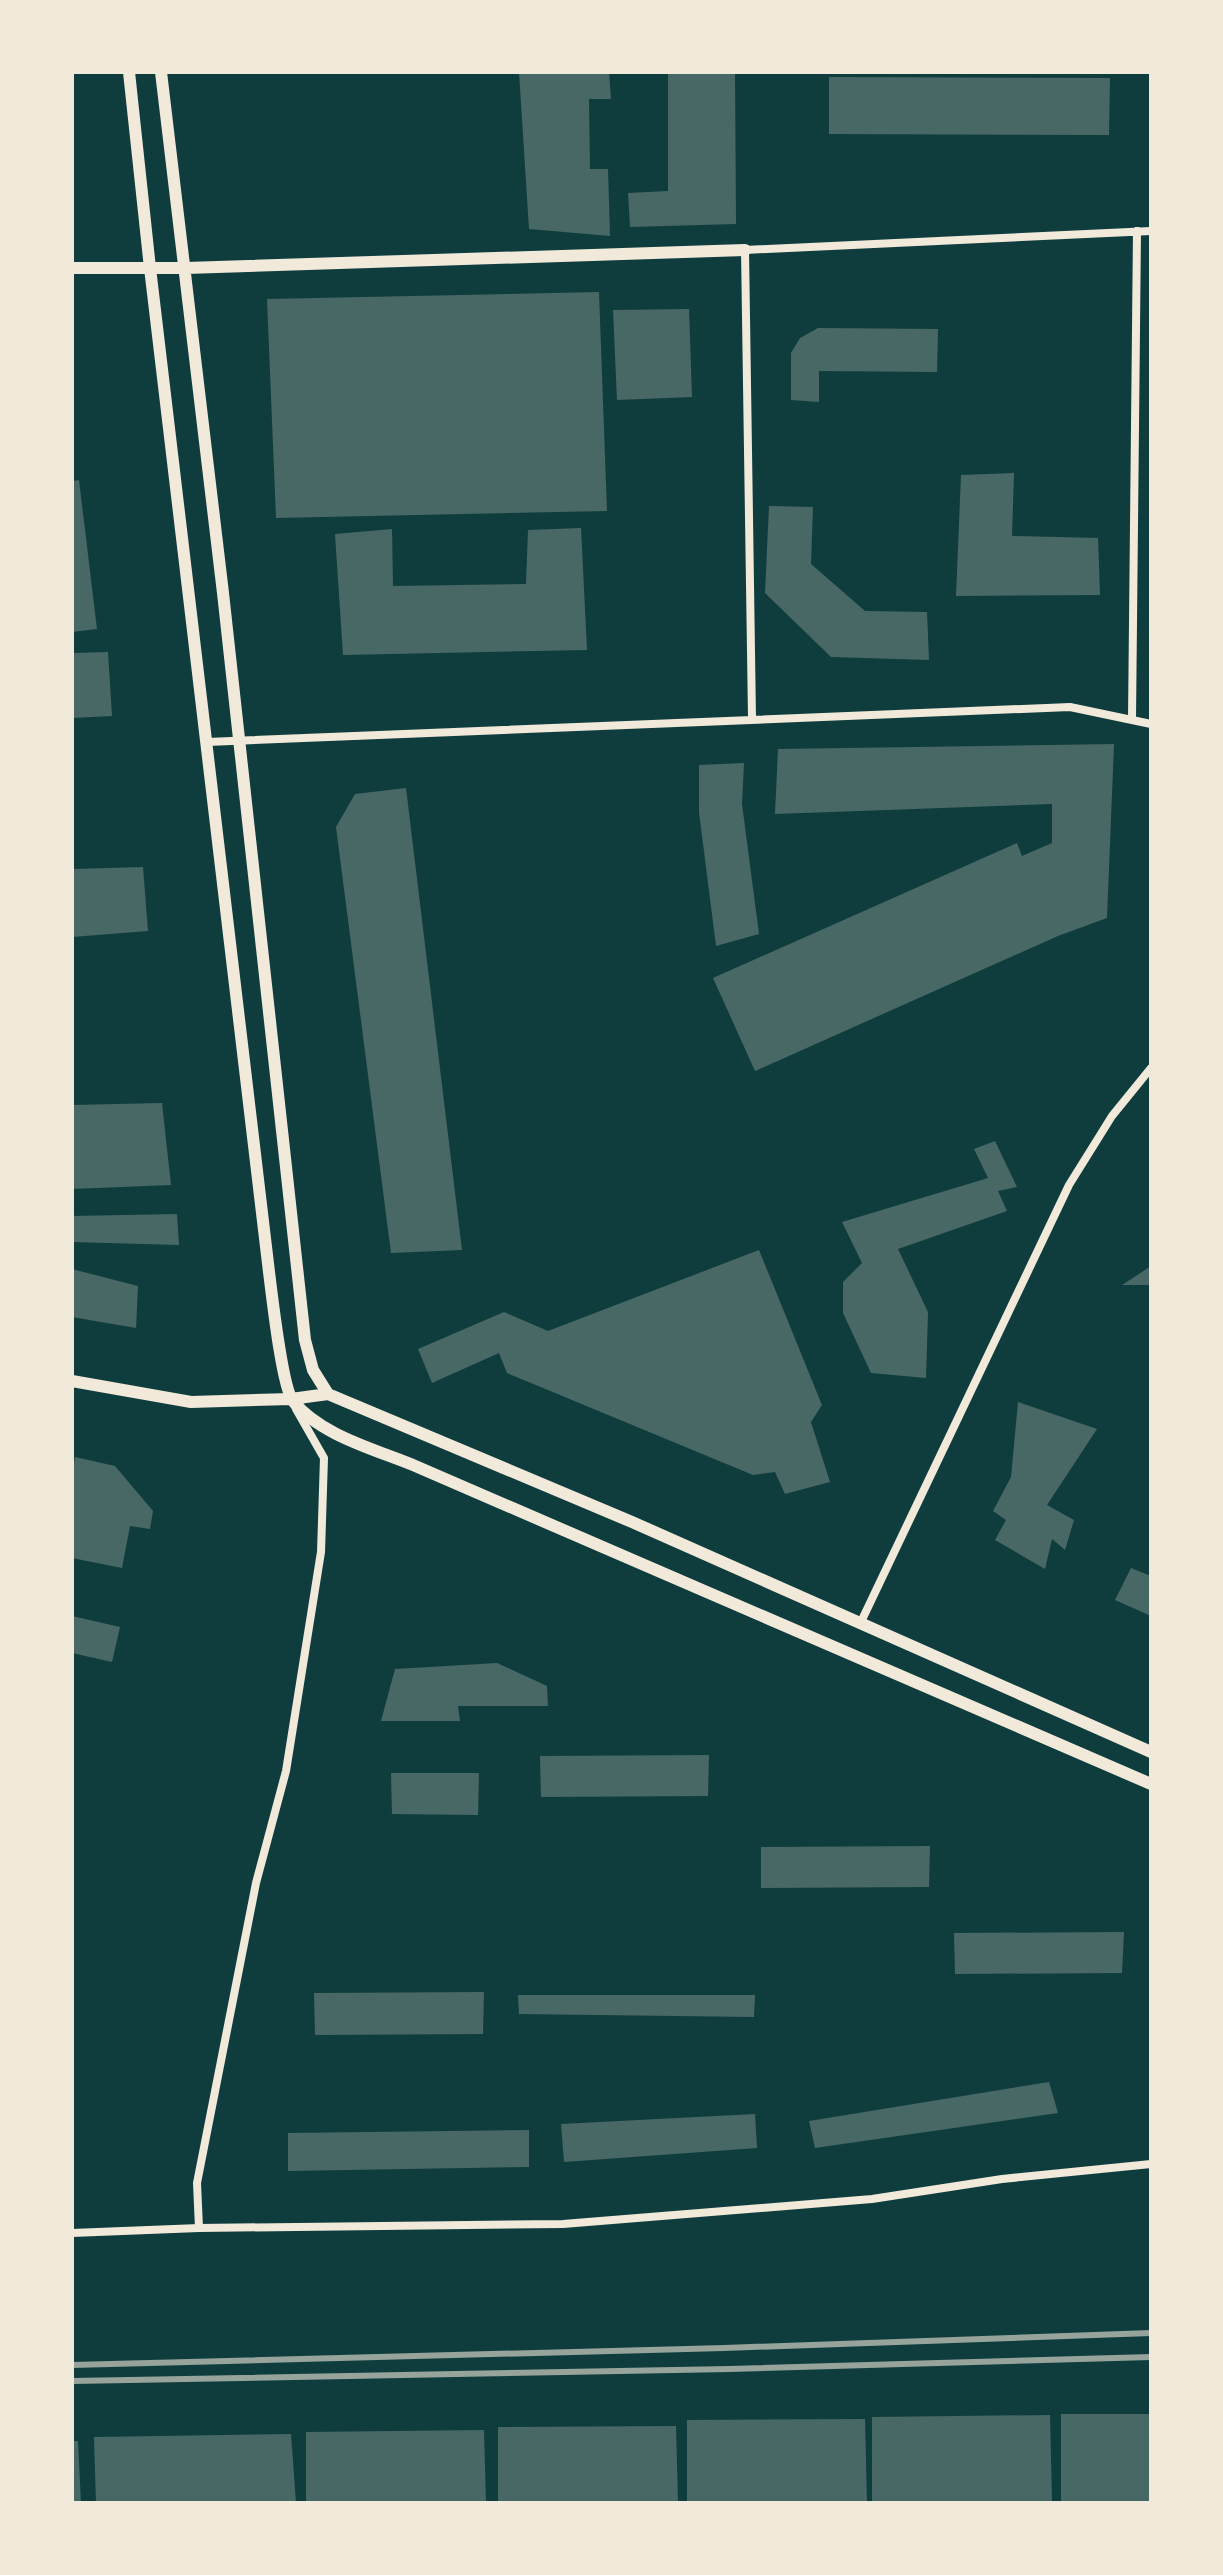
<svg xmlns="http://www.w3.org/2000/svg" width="1223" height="2575" viewBox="0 0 1223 2575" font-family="'Noto Sans',sans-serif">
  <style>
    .building { fill: #486865 }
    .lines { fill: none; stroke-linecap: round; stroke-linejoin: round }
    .minor { stroke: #f1e9da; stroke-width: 8 }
    .tertiary { stroke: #f1e9da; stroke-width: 12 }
    .rail { stroke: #97a49c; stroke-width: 6 }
  </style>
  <rect width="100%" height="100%" fill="#0f3d3e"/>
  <path class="building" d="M 519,72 L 609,72 L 611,99 L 589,99 L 590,169 L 608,169 L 610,236 L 529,229 Z
    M 668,72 L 735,72 L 736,224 L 630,227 L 628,193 L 668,191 Z
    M 829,77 L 1110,78 L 1109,135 L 829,134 Z
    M 599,292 L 607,511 L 276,518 L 267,299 Z
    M 689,309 L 692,397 L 617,400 L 613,310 Z
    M 818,328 L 938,329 L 937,372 L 819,371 L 819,402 L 791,400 L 791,353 L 800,338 Z
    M 1014,473 L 1012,536 L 1098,538 L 1100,595 L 956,596 L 961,475 Z
    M 79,480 L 97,629 L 72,632 L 72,481 Z
    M 769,506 L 813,507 L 811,564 L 865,611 L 927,612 L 929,660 L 831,657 L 765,593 Z
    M 581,528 L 587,650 L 343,655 L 335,534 L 392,529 L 393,586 L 526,584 L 528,530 Z
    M 108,652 L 112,716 L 72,718 L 72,653 Z
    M 1114,744 L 1107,918 L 1058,936 L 755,1071 L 713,978 L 1017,843 L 1022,856 L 1052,843 L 1052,804 L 775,814 L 778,749 Z
    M 744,763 L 742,804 L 759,934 L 716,946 L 699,812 L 699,765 Z
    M 406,788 L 462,1250 L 391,1253 L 336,827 L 355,794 Z
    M 143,867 L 148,931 L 72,937 L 72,869 Z
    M 162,1103 L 171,1185 L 72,1189 L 72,1105 Z
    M 995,1141 L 1017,1187 L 998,1191 L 1007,1211 L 898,1249 L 928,1312 L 926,1378 L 871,1373 L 843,1313 L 843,1282 L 862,1263 L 842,1222 L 988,1178 L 974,1149 Z
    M 177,1214 L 179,1245 L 72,1242 L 72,1216 Z
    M 759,1250 L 822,1405 L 811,1422 L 830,1482 L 785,1494 L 775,1472 L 753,1475 L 507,1373 L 499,1353 L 432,1383 L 418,1349 L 504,1312 L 548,1331 Z
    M 1151,1266 L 1151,1285 L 1122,1285 Z
    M 72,1269 L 138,1286 L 136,1328 L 72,1317 Z
    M 1018,1402 L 1097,1429 L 1047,1505 L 1074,1520 L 1065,1550 L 1052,1539 L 1045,1569 L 995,1540 L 1006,1520 L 993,1511 L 1011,1477 Z
    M 75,1457 L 115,1466 L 153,1511 L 150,1529 L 130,1526 L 122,1568 L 72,1558 L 72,1476 Z
    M 1131,1568 L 1151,1576 L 1151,1616 L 1115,1600 Z
    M 72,1616 L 120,1627 L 112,1662 L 72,1653 Z
    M 497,1663 L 547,1686 L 548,1706 L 458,1706 L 460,1721 L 381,1721 L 395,1669 Z
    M 709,1755 L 708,1796 L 541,1797 L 540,1756 Z
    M 391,1773 L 479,1773 L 478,1815 L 392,1814 Z
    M 930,1846 L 929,1887 L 761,1888 L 761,1847 Z
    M 1124,1932 L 1122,1973 L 955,1974 L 954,1933 Z
    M 484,1992 L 483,2034 L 315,2035 L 314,1993 Z
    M 518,1995 L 755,1995 L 754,2017 L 519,2014 Z
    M 1049,2082 L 1058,2113 L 815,2148 L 809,2121 Z
    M 755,2114 L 757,2148 L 564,2162 L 561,2124 Z
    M 529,2130 L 529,2167 L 288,2171 L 288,2133 Z
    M 1061,2414 L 1151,2414 L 1151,2503 L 1061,2503 Z
    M 1050,2415 L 1052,2503 L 872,2503 L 872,2417 Z
    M 865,2419 L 867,2503 L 687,2503 L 687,2420 Z
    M 676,2426 L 678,2503 L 498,2503 L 498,2427 Z
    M 484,2430 L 486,2503 L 306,2503 L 306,2432 Z
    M 291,2434 L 296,2503 L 96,2503 L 94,2437 Z
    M 72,2441 L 78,2441 L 81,2503 L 72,2503 Z"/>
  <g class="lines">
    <path class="minor" d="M 752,718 L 745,250 L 1151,231
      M 1132,720 L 1137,231
      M 207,742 L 1070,707 L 1151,724
      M 860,1624 L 1069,1185 L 1112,1116 L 1151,1068
      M 199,2228 L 197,2183 L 256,1883 L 286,1771 L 321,1552 L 324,1458 L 296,1409
      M 72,2233 L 199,2228 L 563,2224 L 872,2199 L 1002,2179 L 1151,2164"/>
    <path class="tertiary" d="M 129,72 L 150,268 L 269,1272 C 272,1295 282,1387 293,1401 C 320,1435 374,1449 413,1465 L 1151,1784
      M 161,72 L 223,593 L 305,1340 L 313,1370 L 328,1394 L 632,1522 L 1151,1752
      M 72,268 L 186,268 L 745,250
      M 72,1381 L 191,1402 L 291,1399 L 328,1394"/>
    <path class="rail" d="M 72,2365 L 724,2348 L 1151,2333
      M 72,2381 L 730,2369 L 1151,2357"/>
  </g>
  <rect width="1223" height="2575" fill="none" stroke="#f1e9da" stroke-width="148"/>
</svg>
